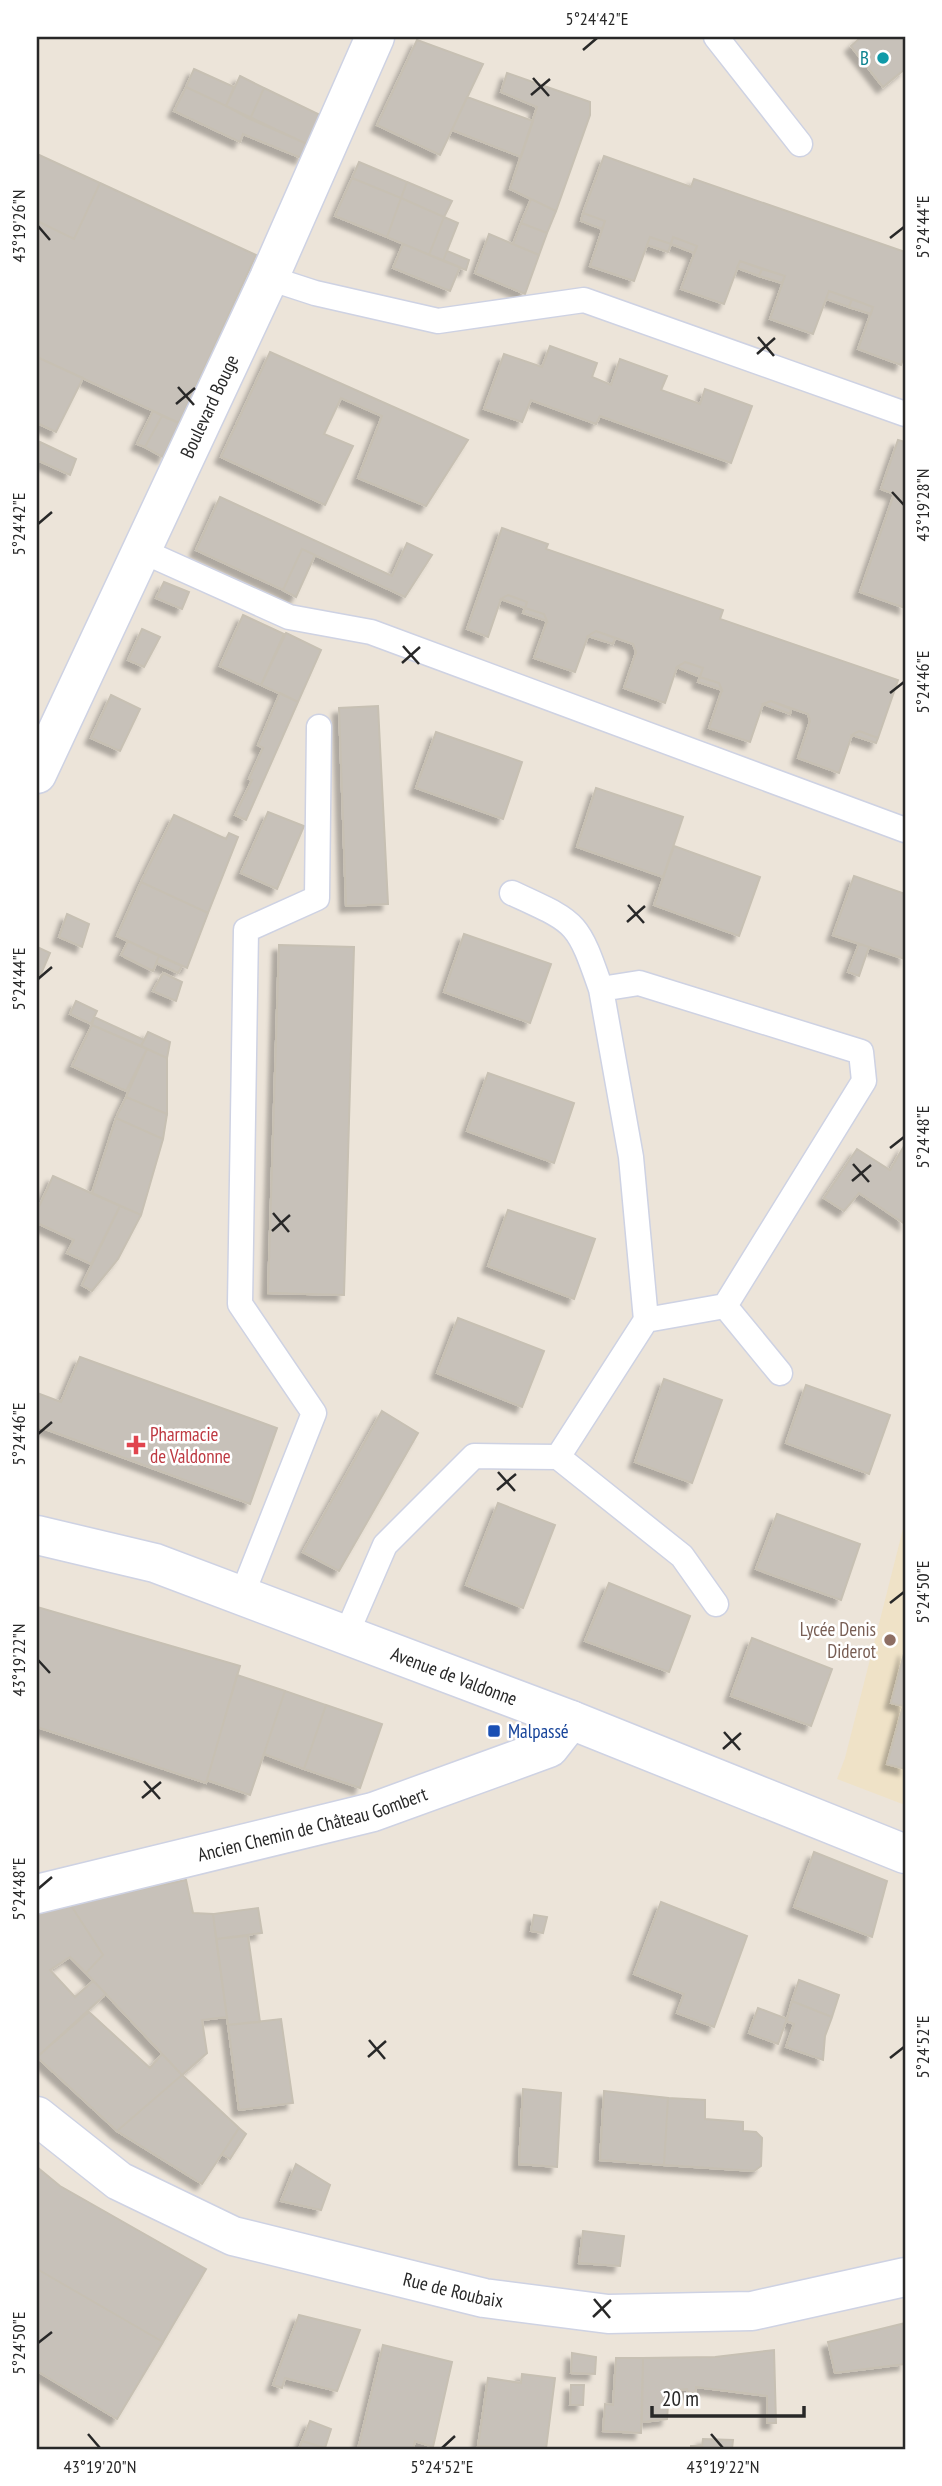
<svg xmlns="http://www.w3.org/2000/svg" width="942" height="2486" viewBox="0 0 942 2486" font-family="'PT Sans Narrow',sans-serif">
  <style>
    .education { fill: #efe2c7 }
    .building { fill: #c7c1b9; stroke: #c7c0b3; stroke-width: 2; filter: url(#shadow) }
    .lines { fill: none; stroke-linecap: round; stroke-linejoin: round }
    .lane-casing { stroke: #ced2e3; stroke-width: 27 }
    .street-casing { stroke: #ced2e3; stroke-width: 41 }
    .secondary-casing { stroke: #ced2e3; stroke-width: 41 }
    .lane { stroke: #fff; stroke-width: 24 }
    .street { stroke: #fff; stroke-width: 38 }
    .secondary { stroke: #fff; stroke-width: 38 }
    .ticks { fill: none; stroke: #282828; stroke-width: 2.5 }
    .culture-dot { fill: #0f9aa8; stroke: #fff; stroke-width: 2.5 }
    .health-dot { fill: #e0444e; stroke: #fff; stroke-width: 2.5 }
    .education-dot { fill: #8d6e63; stroke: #fff; stroke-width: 2.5 }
    .transit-dot { fill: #1a4fb4; stroke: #fff; stroke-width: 2.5 }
    .labels { text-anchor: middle; stroke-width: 5; stroke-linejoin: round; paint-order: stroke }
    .culture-label { font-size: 19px; fill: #0d838f; stroke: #fff; text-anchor: end }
    .street-label { font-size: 19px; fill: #282828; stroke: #fff }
    .health-label { font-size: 19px; fill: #be3a42; stroke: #fff; text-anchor: start }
    .education-label { font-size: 19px; fill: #785e54; stroke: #fff; text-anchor: end }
    .transit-label { font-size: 19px; fill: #164399; stroke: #fff; text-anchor: start }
    .neatline { fill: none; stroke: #282828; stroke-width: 2.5 }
    .ticks-label { font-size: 18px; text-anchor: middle; fill: #282828 }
  </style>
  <defs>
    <filter id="shadow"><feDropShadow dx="-6" dy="6" stdDeviation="2" flood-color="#0004"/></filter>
  </defs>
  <rect width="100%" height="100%" fill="#ece4d9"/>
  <path class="education" d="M 905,1521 L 905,1805 L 837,1779 L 845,1758 Z"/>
  <path class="building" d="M 861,37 L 905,37 L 905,69 L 883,87 L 851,46 Z
    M 417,40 L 483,64 L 440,155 L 377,125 Z
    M 194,69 L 234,87 L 226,106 L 186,87 Z
    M 507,73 L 590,102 L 590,115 L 556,211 L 510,189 L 537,107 L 501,92 Z
    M 240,76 L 264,88 L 250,119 L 226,106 Z
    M 186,87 L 307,144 L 301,158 L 243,134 L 240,142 L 174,111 Z
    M 264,88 L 322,116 L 307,144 L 250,119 Z
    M 467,97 L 533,121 L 521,157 L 452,130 Z
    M 37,154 L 100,183 L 74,239 L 37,221 Z
    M 604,156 L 691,187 L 694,179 L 905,252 L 905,353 L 901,365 L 858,349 L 873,307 L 829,291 L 813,334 L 770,319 L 785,276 L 740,261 L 724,304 L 681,289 L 697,246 L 673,237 L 671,244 L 650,237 L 634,281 L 590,266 L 605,221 L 583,213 Z
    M 359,162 L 407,182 L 401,198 L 352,178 Z
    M 352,178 L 401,198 L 387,237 L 335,216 Z
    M 407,182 L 452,201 L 444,217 L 401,198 Z
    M 100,183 L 256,255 L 179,423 L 37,357 L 37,221 L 74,239 Z
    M 401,198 L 444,217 L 429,255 L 387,237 Z
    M 531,199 L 556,211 L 547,233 L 521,223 Z
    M 583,213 L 605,221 L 602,229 L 581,221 Z
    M 444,217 L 458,223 L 443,261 L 429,255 Z
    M 521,223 L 547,233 L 539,255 L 513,244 Z
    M 489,234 L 539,255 L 525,294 L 475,273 Z
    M 650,237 L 671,244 L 668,252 L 647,245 Z
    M 673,237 L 697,246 L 694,253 L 671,244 Z
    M 403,244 L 460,267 L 450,291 L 393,268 Z
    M 447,251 L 469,260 L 466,270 L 443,261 Z
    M 740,261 L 762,269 L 759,276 L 737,268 Z
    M 762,269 L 785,276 L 782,283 L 759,276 Z
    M 829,291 L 852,299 L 849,307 L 826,299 Z
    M 852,299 L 873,307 L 871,314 L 849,307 Z
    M 550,346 L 597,363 L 592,377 L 611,385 L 620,359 L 667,376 L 661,390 L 700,404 L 705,389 L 752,406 L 731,463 L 600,416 L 596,424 L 531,400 L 522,422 L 484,409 L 504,354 L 542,367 Z
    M 270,352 L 468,440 L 426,506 L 358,478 L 382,416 L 341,398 L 324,434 L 353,446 L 325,505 L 221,457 Z
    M 37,357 L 83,378 L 56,432 L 37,423 Z
    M 153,411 L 162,416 L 145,447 L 137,444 Z
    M 162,416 L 179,423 L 163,457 L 145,447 Z
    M 898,440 L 905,442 L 905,608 L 860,592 L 894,494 L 881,489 Z
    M 40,442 L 76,459 L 70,475 L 37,460 Z
    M 220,497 L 392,576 L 407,543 L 432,555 L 405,597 L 302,549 L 283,590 L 196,550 Z
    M 502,528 L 548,544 L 546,549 L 723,610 L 720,619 L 898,680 L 878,738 L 859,731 L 852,735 L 839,773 L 798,758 L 810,721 L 808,714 L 771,701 L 763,704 L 750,742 L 709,728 L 722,690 L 719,683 L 700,677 L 703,668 L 685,662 L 677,667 L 665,703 L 624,688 L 636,652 L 633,644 L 596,631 L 588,636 L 575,672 L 534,658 L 547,621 L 544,614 L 525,608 L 527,602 L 508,595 L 501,599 L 488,637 L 467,629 Z
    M 302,549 L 315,555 L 296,597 L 283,590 Z
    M 164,582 L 189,592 L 182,609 L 156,598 Z
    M 508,595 L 527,602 L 525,608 L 501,599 Z
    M 525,608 L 544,614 L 547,621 L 523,613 Z
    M 243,615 L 284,634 L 261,685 L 220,666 Z
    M 142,629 L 160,637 L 144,667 L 128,660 Z
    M 596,631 L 615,638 L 613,644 L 588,636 Z
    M 286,633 L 321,650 L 298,702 L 261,685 Z
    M 685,662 L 703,668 L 700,677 L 677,667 Z
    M 700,677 L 719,683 L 722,690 L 698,682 Z
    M 280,693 L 298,702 L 246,820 L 235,815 L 252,780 L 249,779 L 263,748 L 258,745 Z
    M 111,695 L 140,709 L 120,751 L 91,738 Z
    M 771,701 L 791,709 L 790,714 L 763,704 Z
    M 378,706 L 388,904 L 346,906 L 339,708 Z
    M 859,731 L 878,738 L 876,743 L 852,735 Z
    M 436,732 L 522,762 L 503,819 L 416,788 Z
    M 596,788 L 683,817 L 663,877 L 577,847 Z
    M 268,812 L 304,826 L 277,889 L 241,873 Z
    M 174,815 L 226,839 L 229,833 L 238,837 L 208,913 L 141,882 Z
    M 674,846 L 760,877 L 739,936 L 654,905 Z
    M 854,876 L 905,894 L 905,959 L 833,935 Z
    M 141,882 L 208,913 L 187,968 L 117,936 Z
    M 67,914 L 89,924 L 82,947 L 59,937 Z
    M 464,934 L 551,964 L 530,1023 L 444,992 Z
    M 128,941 L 159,956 L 153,971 L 121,955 Z
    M 859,944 L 869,947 L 859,976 L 848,972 Z
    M 279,945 L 354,947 L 344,1295 L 268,1293 Z
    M 37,947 L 50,953 L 37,983 Z
    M 159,956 L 182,966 L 178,973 L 156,963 Z
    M 163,973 L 182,982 L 176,1001 L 153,991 Z
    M 76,1001 L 97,1011 L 91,1024 L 70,1014 Z
    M 94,1017 L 144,1040 L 141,1046 L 92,1025 Z
    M 92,1025 L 147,1049 L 126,1091 L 72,1066 Z
    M 148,1032 L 170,1042 L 167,1058 L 141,1046 Z
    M 147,1049 L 167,1058 L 167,1114 L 126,1097 Z
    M 488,1073 L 574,1103 L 554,1163 L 467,1131 Z
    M 126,1097 L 167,1114 L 163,1139 L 116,1118 Z
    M 116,1118 L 163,1139 L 141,1215 L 92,1193 Z
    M 904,1146 L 905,1224 L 859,1193 L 844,1211 L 824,1198 L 857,1149 L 890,1170 Z
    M 53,1176 L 120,1206 L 91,1264 L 67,1253 L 74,1240 L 37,1223 L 37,1211 Z
    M 120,1206 L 141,1215 L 118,1259 L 92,1291 L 82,1285 Z
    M 508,1210 L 595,1239 L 574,1299 L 488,1266 Z
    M 458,1318 L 544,1351 L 522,1407 L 437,1373 Z
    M 80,1357 L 277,1428 L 250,1504 L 37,1426 L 37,1393 L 61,1402 Z
    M 664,1379 L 722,1400 L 692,1483 L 635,1462 Z
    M 806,1385 L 890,1415 L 869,1474 L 786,1443 Z
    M 382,1411 L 418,1433 L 339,1571 L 303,1552 Z
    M 498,1503 L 555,1525 L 523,1608 L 466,1585 Z
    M 777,1514 L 860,1544 L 841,1600 L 756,1569 Z
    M 609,1583 L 690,1616 L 669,1672 L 585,1641 Z
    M 37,1607 L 240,1666 L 206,1783 L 37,1727 Z
    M 752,1638 L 832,1669 L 811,1726 L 731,1696 Z
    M 905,1650 L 905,1769 L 887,1764 L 903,1706 L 891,1703 Z
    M 237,1675 L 285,1691 L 250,1795 L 207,1780 Z
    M 285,1691 L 326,1705 L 304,1769 L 264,1754 Z
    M 326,1705 L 382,1724 L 360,1788 L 304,1769 Z
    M 814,1852 L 887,1881 L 872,1937 L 794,1907 Z
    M 186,1880 L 193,1913 L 213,1914 L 227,2017 L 202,2020 L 207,2053 L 182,2075 L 86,1973 L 103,1955 L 70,1904 Z
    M 661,1902 L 747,1936 L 714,2027 L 677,2013 L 684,1994 L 634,1974 Z
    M 70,1904 L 103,1955 L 86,1973 L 70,1957 L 50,1970 L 75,1997 L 93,1981 L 106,1994 L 37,2057 L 37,1912 Z
    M 258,1908 L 262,1933 L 216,1939 L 213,1914 Z
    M 534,1915 L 547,1917 L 543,1933 L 531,1931 Z
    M 248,1936 L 260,2022 L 228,2025 L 216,1939 Z
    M 799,1980 L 839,1995 L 832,2017 L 792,2001 Z
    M 792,2001 L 832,2017 L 825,2036 L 823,2060 L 786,2047 L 794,2024 L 786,2021 L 778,2044 L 749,2033 L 758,2008 L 787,2019 Z
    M 89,2012 L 150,2068 L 162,2054 L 182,2075 L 117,2131 L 37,2057 Z
    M 281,2019 L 293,2103 L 239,2110 L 228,2025 Z
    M 182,2075 L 239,2128 L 202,2184 L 117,2131 Z
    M 523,2089 L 561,2093 L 557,2167 L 519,2164 Z
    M 604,2091 L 668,2098 L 664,2165 L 600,2160 Z
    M 668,2098 L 705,2100 L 705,2119 L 743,2122 L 743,2131 L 756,2132 L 762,2138 L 761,2166 L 754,2171 L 664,2165 Z
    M 239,2128 L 246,2134 L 230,2159 L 222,2154 Z
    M 296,2164 L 330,2185 L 321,2210 L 281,2201 Z
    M 37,2167 L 60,2186 L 206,2269 L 163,2342 L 37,2269 Z
    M 583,2231 L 624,2236 L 620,2266 L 579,2263 Z
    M 37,2269 L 163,2342 L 117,2419 L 37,2371 Z
    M 299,2315 L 360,2330 L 337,2391 L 285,2378 L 282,2388 L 273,2385 Z
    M 905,2323 L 905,2364 L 835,2373 L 828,2342 Z
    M 383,2345 L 452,2362 L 433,2447 L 415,2441 L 413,2449 L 358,2449 Z
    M 774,2350 L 776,2423 L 767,2423 L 767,2396 L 696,2387 L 695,2393 L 688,2393 L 687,2389 L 669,2391 L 667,2419 L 642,2422 L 643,2358 L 715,2357 Z
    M 572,2353 L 596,2357 L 595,2374 L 571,2373 Z
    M 616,2358 L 643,2358 L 641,2433 L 603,2431 L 605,2404 L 613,2405 Z
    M 522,2374 L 555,2378 L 546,2449 L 478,2446 L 488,2378 L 521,2383 Z
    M 571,2385 L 584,2385 L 583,2405 L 570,2405 Z
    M 310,2421 L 331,2429 L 325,2448 L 302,2441 Z
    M 703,2439 L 733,2440 L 732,2449 L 691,2449 L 691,2446 L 702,2446 Z
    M 302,2441 L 325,2448 L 299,2449 Z"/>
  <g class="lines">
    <g class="lane-casing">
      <path id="lane" d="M 716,37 L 800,144
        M 269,278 L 315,293 L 438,321 L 584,300 L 905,414
        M 140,550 L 289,617 L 371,632 L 905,830
        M 512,893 C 577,923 577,920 601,989
        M 725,1306 L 780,1373
        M 558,1457 L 682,1556 L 716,1604
        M 242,1595 L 314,1413 L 240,1304 L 246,930 L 317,898 L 319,727
        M 346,1635 L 385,1545 L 474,1456 L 558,1457 L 646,1320 L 725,1306 L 864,1081 L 861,1052 L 639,983 L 601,989 L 631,1157 L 646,1320"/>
    </g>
    <g class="street-casing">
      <g id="street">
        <path id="s1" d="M 37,774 L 269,278 L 375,37"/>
        <path id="s2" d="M 37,1894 L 373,1812 L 549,1748 L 571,1720"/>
        <path id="s3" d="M 37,2116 L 119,2181 L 233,2236 L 484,2298 L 608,2314 L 752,2311 L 905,2277"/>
      </g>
    </g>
    <g class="secondary-casing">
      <g id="secondary">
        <path id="s4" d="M 37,1535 L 155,1563 L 571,1720 L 905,1854"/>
      </g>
    </g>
    <use href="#lane" class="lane"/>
    <use href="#street" class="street"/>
    <use href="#secondary" class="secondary"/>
  </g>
  <path class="ticks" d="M 583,50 L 597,38M 533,78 L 549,96M 531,95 L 550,79M 38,226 L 50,240M 890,238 L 904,227M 758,337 L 774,356M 757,354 L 775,338M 178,387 L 194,405M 176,404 L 195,388M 892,492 L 904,505M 38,524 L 52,512M 403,646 L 419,664M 402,663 L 420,647M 890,693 L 904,682M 628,905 L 644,923M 627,922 L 645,906M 38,979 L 52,967M 890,1148 L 904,1137M 853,1164 L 869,1182M 852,1181 L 871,1165M 273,1213 L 289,1232M 272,1231 L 290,1215M 38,1434 L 52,1422M 498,1472 L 515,1491M 497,1490 L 516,1474M 890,1603 L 904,1592M 38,1660 L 50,1673M 724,1732 L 740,1750M 723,1749 L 741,1733M 144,1781 L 160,1799M 142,1798 L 161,1782M 38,1889 L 52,1877M 369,2040 L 385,2059M 368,2057 L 386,2041M 890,2058 L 904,2047M 594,2299 L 610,2318M 593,2317 L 611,2300M 38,2343 L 52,2332M 88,2434 L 100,2448M 711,2434 L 723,2448M 442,2448 L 455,2436"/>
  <circle class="culture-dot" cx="883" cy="58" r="7"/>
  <path class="health-dot" d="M132.5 1434.5h7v7h7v7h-7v7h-7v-7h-7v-7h7z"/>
  <circle class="education-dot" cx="890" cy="1640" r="7"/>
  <rect class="transit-dot" x="487" y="1724" width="14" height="14" rx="3.5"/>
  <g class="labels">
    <g class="culture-label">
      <text x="869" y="65">B</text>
    </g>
    <g class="street-label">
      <text dy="7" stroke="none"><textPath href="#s1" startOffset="406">Boulevard Bouge</textPath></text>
      <text dy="7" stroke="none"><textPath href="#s4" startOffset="441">Avenue de Valdonne</textPath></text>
      <text dy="7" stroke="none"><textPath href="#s2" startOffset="284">Ancien Chemin de Château Gombert</textPath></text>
      <text dy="7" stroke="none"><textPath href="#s3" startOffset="458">Rue de Roubaix</textPath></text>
    </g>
    <g class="health-label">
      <text x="150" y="1441">Pharmacie<tspan x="150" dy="22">de Valdonne</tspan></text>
    </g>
    <g class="education-label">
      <text x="876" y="1636">Lycée Denis<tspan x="876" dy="22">Diderot</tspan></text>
    </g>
    <g class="transit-label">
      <text x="508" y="1738">Malpassé</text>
    </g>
  </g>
  <rect width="942" height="2486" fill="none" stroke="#ffffff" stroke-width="77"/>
  <path d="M652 2406v10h152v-10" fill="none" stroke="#282828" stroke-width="3.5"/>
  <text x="662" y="2406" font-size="21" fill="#282828" stroke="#ffffff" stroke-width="5" paint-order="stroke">20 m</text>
  <rect x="38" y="38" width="866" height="2410" class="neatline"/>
  <g class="ticks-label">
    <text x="597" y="25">5°24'42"E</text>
    <text transform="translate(19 226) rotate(-90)" y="6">43°19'26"N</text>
    <text transform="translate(923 227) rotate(-90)" y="6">5°24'44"E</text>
    <text transform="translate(923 505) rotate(-90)" y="6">43°19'28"N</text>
    <text transform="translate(19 524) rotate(-90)" y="6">5°24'42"E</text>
    <text transform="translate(923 682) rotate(-90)" y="6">5°24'46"E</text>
    <text transform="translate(19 979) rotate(-90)" y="6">5°24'44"E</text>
    <text transform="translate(923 1137) rotate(-90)" y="6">5°24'48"E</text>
    <text transform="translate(19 1434) rotate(-90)" y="6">5°24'46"E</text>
    <text transform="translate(923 1592) rotate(-90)" y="6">5°24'50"E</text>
    <text transform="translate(19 1660) rotate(-90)" y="6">43°19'22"N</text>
    <text transform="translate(19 1889) rotate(-90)" y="6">5°24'48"E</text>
    <text transform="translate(923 2047) rotate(-90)" y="6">5°24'52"E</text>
    <text transform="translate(19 2343) rotate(-90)" y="6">5°24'50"E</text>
    <text x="100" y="2473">43°19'20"N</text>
    <text x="442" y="2473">5°24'52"E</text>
    <text x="723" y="2473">43°19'22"N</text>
  </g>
</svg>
